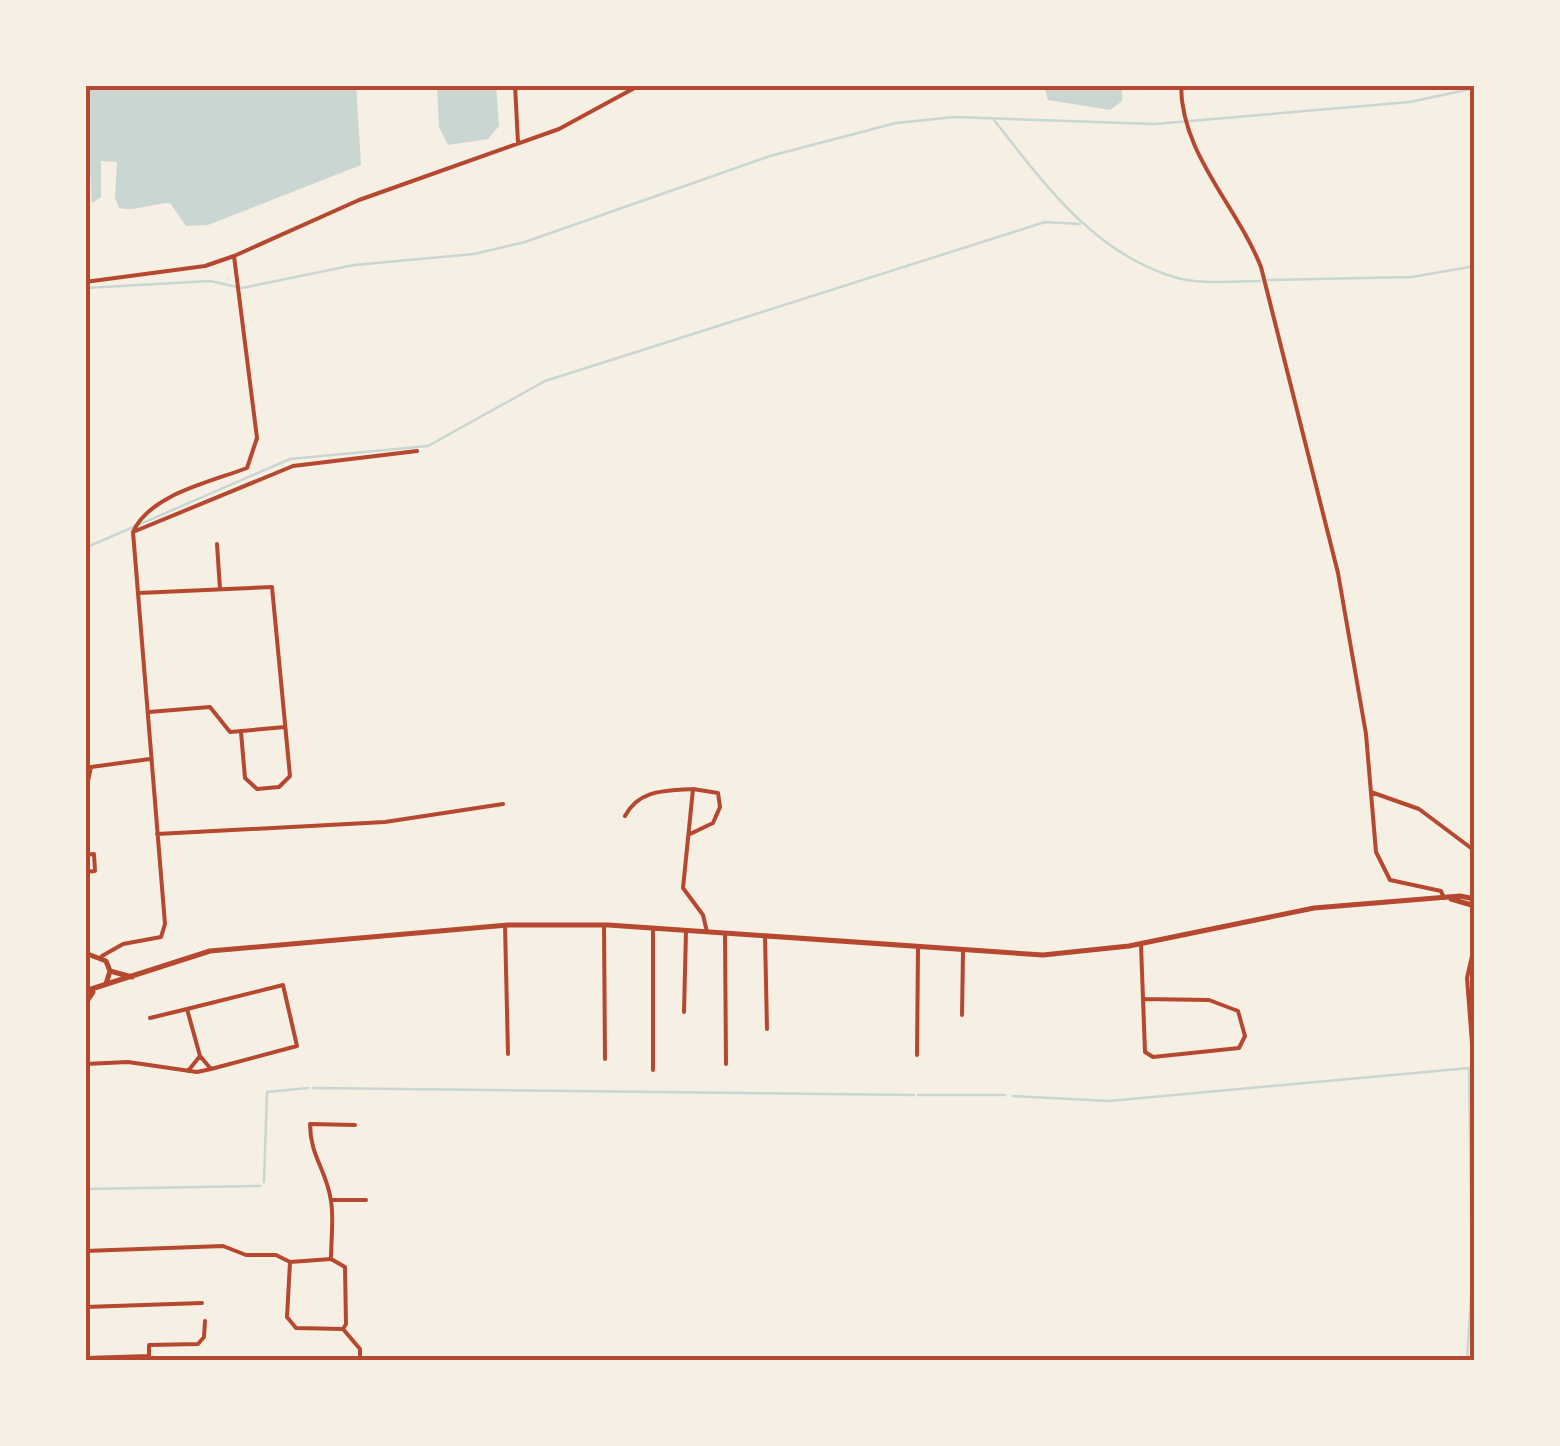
<svg xmlns="http://www.w3.org/2000/svg" width="1560" height="1446" viewBox="0 0 1560 1446" font-family="'PT Sans',sans-serif">
  <style>
    .water { fill: #c9d6d2 }
    .lines { fill: none; stroke-linecap: round; stroke-linejoin: round }
    .stream { stroke: #c9d6d2; stroke-width: 2.5 }
    .minor { stroke: #b5482f; stroke-width: 4 }
    .secondary { stroke: #b5482f; stroke-width: 5 }
    .neatline { fill: none; stroke: #b5482f; stroke-width: 4 }
  </style>
  <rect width="100%" height="100%" fill="#f6efe4"/>
  <path class="water" d="M 85,85 L 356,85 L 361,165 L 208,225 L 186,226 L 170,203 C 152,203 137,212 119,208 L 115,197 L 117,162 L 101,161 L 101,197 L 92,203 Z
    M 437,85 L 496,85 L 499,126 L 488,139 L 448,145 L 439,127 Z
    M 1122,85 L 1122,101 L 1110,110 L 1048,100 L 1044,86 Z"/>
  <g class="lines">
    <path class="stream" d="M 994,120 C 1044,183 1092,252 1174,277 C 1200,285 1232,281 1260,281
      M 1267,280 L 1412,277 L 1475,266
      M 85,288 L 210,281 L 242,288 L 354,265 L 474,254 L 525,242 L 770,156 L 896,123 L 954,117 L 1155,124 L 1410,102 L 1475,88
      M 85,548 L 290,459 L 428,446 L 545,381 L 1045,222 L 1080,224
      M 313,1088 L 914,1095
      M 918,1095 L 1005,1095
      M 1013,1096 L 1109,1101 L 1469,1068 L 1472,1279 L 1467,1361
      M 264,1182 L 267,1092 L 308,1088
      M 85,1189 L 260,1186"/>
    <path class="minor" d="M 515,85 L 518,143
      M 1181,85 C 1181,154 1236,204 1261,267 L 1338,573 L 1366,734 L 1376,852 L 1390,880 L 1441,891 L 1444,898
      M 85,282 L 205,266 L 234,256 L 359,200 L 559,129 L 640,85
      M 133,532 L 293,466 L 417,451
      M 217,544 L 220,589
      M 139,593 L 272,587 L 290,776 L 279,787 L 257,789 L 245,778 L 241,732
      M 149,712 L 210,707 L 230,732 L 285,727
      M 1371,792 L 1419,809 L 1475,851
      M 85,795 L 91,767 L 150,759
      M 625,816 C 639,789 666,791 693,789 L 683,888 L 703,915 L 707,932
      M 157,834 L 385,822 L 503,804
      M 690,834 L 713,823 L 720,807 L 718,793 L 693,789
      M 85,855 L 94,854 L 95,871 L 85,872
      M 505,925 L 508,1054
      M 604,925 L 605,1059
      M 725,934 L 726,1064
      M 765,936 L 767,1029
      M 1475,943 L 1467,978 L 1475,1082
      M 1141,945 L 1145,1052 L 1153,1057 L 1239,1048 L 1245,1036 L 1238,1011 L 1209,1000 L 1144,999
      M 102,956 L 123,944 L 161,937 L 165,924 L 133,532 C 150,494 211,482 247,468 L 257,438 L 234,256
      M 684,1012 L 686,931
      M 962,1015 L 963,952
      M 150,1018 L 187,1009
      M 917,1055 L 918,949
      M 85,1064 L 128,1062 L 197,1072 L 211,1069 L 297,1046 L 283,985 L 187,1009 L 200,1056 L 211,1069
      M 653,1070 L 653,928
      M 188,1071 L 200,1056
      M 331,1200 L 366,1200
      M 85,1251 L 223,1246 L 246,1255 L 276,1255 L 290,1262
      M 331,1259 L 345,1267 L 346,1324 L 343,1329 L 296,1328 L 287,1317 L 290,1262 Z
      M 331,1259 C 331,1240 334,1219 331,1201 C 327,1171 310,1156 310,1124 L 355,1125
      M 85,1307 L 202,1303
      M 343,1329 L 360,1349 L 360,1361
      M 149,1356 L 149,1345 L 198,1344 L 204,1337 L 205,1321
      M 85,1358 L 149,1356
      M 1474,1361 L 1475,1348"/>
    <path class="secondary" d="M 1451,899 L 1475,906
      M 85,953 L 106,961 L 110,971 L 106,984
      M 110,971 L 132,977
      M 85,991 L 210,951 L 508,925 L 608,925 L 1043,955 L 1129,946 L 1314,908 L 1460,896 L 1475,899
      M 85,1004 L 93,992"/>
  </g>
  <rect width="1560" height="1446" fill="none" stroke="#f6efe4" stroke-width="175"/>
  <rect x="88" y="88" width="1384" height="1270" class="neatline"/>
</svg>
